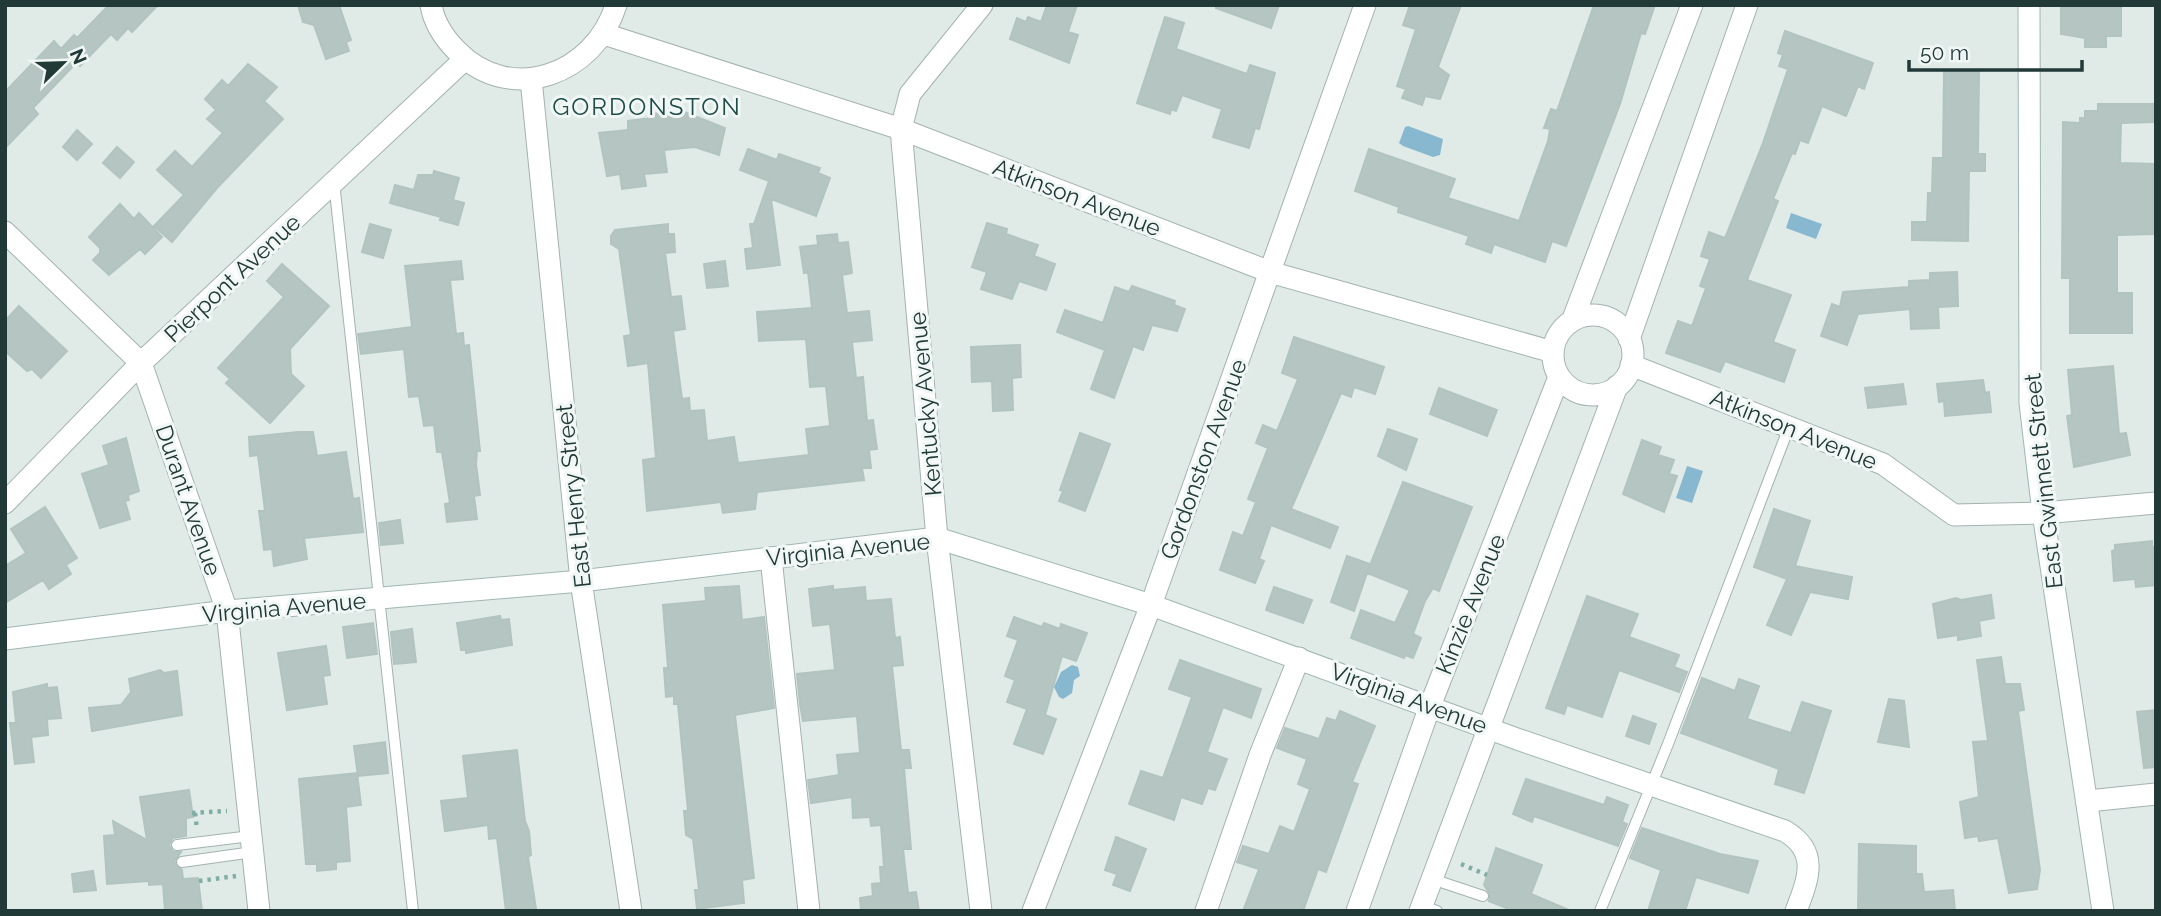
<svg xmlns="http://www.w3.org/2000/svg" width="2161" height="916" font-family="Raleway,sans-serif">
<style>
.water{fill:#88b8cf}
.building{fill:#b5c5c1;stroke:#b2c4c0;stroke-width:2}
.lines{fill:none;stroke-linecap:round;stroke-linejoin:round}
.lane-casing{stroke:#a3b2b0;stroke-width:12}
.street-casing{stroke:#a3b2b0;stroke-width:23}
.secondary-casing{stroke:#9fb6b2;stroke-width:23}
.path{stroke:#80aea7;stroke-width:4.5;stroke-dasharray:3.5 5;stroke-linecap:butt}
.lane{stroke:#fff;stroke-width:10}
.street{stroke:#fff;stroke-width:21}
.secondary{stroke:#fff;stroke-width:21}
.labels{text-anchor:middle;dominant-baseline:central;stroke-width:6;stroke-linejoin:round;paint-order:stroke}
.street-label{font-size:23px;fill:#213a38;stroke:#f0f7f5}
.neighbourhood-label{font-size:24px;letter-spacing:2px;fill:#1d4c49;stroke:#f0f7f5}
</style>
<rect width="100%" height="100%" fill="#e0ebe8"/>
<path class="water" d="M1408 126 1443 139 1440 155 1433 157 1403 146 1399 143 1405 127Z
M1791 213 1822 224 1816 239 1786 228Z
M1687 466 1703 471 1692 503 1676 498Z
M1072 665 1078 667 1080 676 1074 680 1072 693 1063 699 1059 697 1054 687 1061 672Z"/>
<path class="building" d="M109 5H158L132 32 128 28 117 40 111 34 80 66 77 62 33 108 38 114 5 148V92L54 41 61 49 74 35 77 38Z
M298 5H339L351 40 346 42 349 51 326 59 314 25 303 22Z
M1047 5H1077L1068 32 1078 35 1069 63 1010 39 1017 18 1026 22 1028 17 1041 22Z
M1216 5H1279L1271 28 1216 8Z
M1410 5H1461L1438 67 1449 75 1440 99 1425 96 1422 105 1402 98 1406 89 1397 86 1416 29 1403 25Z
M1594 5H1655L1645 34 1641 33 1620 104 1566 246 1552 241 1545 262 1494 244 1491 253 1466 244 1469 236 1398 212 1399 207 1355 191 1369 149 1455 179 1448 198 1519 221 1548 141 1550 129 1544 128 1551 109 1557 111Z
M2061 6H2121V36H2106V47H2085V38L2061 34Z
M1165 17 1184 23 1176 49 1247 74 1250 65 1275 73 1259 129 1255 128 1249 148 1213 137 1222 109 1182 95 1176 111 1171 109 1170 114 1137 103Z
M1785 31 1873 63 1864 89 1858 86 1846 116 1822 106 1808 143 1800 140 1795 154 1792 153 1773 199 1778 201 1747 280 1791 295 1773 342 1795 350 1784 382 1725 361 1720 372 1666 353 1678 321 1692 326 1706 288 1700 286 1710 259 1701 256 1709 232 1725 238 1763 143 1788 69 1779 66 1783 55 1778 53Z
M248 64 277 87 264 101 283 119 217 188 172 242 154 226 184 195 157 170 175 151 192 167 223 133 207 119 216 110 205 99 222 80 228 86Z
M1944 70H1979L1978 154H1985V171H1969L1968 241 1912 240V222H1927L1928 193H1932L1933 158H1943Z
M2098 104H2156V122L2121 123 2120 163 2156 164V234L2117 235V293H2132V333H2070V278H2062L2063 122 2080 123V118H2085V111H2098Z
M682 111 725 128 719 155 695 147 664 150 667 172 644 174 646 186 622 189 620 174 607 176 599 133 628 130V121L652 118V114Z
M77 130 92 144 77 160 63 147Z
M117 147 134 162 120 178 103 163Z
M748 149 777 160 779 154 793 159 820 168 818 173 830 178 816 216 771 199 780 265 747 269 745 249 753 248 750 224H754L769 181 740 170Z
M434 171 459 178 453 200 464 203 458 225 440 220 441 217 390 203 395 185 414 190 418 175H433Z
M120 204 134 219 139 213 162 237 145 254 140 249 109 275 93 260 100 253V248L89 237Z
M987 223 1007 229 1006 234 1038 245 1034 256 1055 264 1046 290 1019 281 1012 299 981 289 987 272 972 267Z
M370 224 391 230 383 258 362 252Z
M668 224V234H674L675 252 665 253 671 297 681 296 685 329 673 331 682 399 689 398 690 411 704 410 707 441 734 437 738 463 809 455 806 429 830 426 826 386 810 387 806 339 759 341 757 312 812 308 808 272 804 273 800 247 818 245 817 236 837 234 838 243 848 242 852 273 842 275 847 313 869 311 872 340 852 342 856 378 863 377 867 421 873 420 877 449 869 450 871 468H862L864 480 757 492 755 509 723 513 721 502 647 511 643 460 656 458 648 363 628 366 624 336 631 335 623 278 619 249 611 244V236L615 230Z
M461 261 463 279 450 280 456 334 463 333 464 346 469 345 480 451H477L476 464 480 495 474 496 477 519 447 522 445 504 450 503 442 452H437L434 425 424 426 419 396 409 397 404 349 361 354 358 334 412 327 405 266Z
M725 261 728 286 707 288 704 264Z
M282 264 329 306 290 349 291 374 304 386 270 423 226 383 230 379 218 368 284 297 267 281Z
M1957 272 1958 306 1938 307 1939 328 1911 329 1910 309 1858 314 1847 345 1821 336 1832 304 1840 307 1843 292 1909 287V281L1930 280V273Z
M1132 286 1175 301 1174 305 1185 309 1177 331 1152 325 1143 350 1133 346 1114 398 1091 389 1105 350 1057 332 1065 310 1103 323 1115 287 1129 292Z
M19 306 67 351 41 378 32 369 27 371 5 351V321Z
M1294 337 1384 367 1375 394 1354 387 1351 397 1341 393 1291 509 1338 527 1330 548 1271 525 1259 559 1264 561 1255 583 1220 570 1233 532 1243 536 1256 502 1248 499 1268 448 1256 443 1263 425 1277 431 1298 379 1282 373Z
M1020 345 1021 377 1012 378 1013 410 993 411 992 381 972 382 971 347Z
M2113 366 2119 434 2126 433 2130 455 2074 467 2067 416 2072 415 2068 370Z
M1983 380 1985 393 1989 392 1991 412 1945 416 1944 401 1939 402 1937 384Z
M1903 384 1906 404 1868 408 1865 388Z
M1439 388 1497 410 1487 436 1430 414Z
M1388 429 1417 439 1406 470 1378 456Z
M298 432H313L317 456 346 452 353 499 359 498 363 532 304 538 307 559 274 566 272 549 264 550 259 511H265L258 455 250 456 249 437Z
M1080 433 1110 444 1085 511 1059 501 1063 491 1060 490Z
M126 438 139 491 128 495 129 500 125 501 130 519 100 528 82 474 109 465 103 446Z
M1642 440 1661 447 1658 455 1674 460 1669 474 1677 476 1664 512 1623 494Z
M1403 482 1472 507 1439 591 1433 588 1425 601 1413 634 1421 638 1413 658 1405 655 1404 658 1351 638 1361 610 1395 623 1410 590 1367 573Z
M45 507 77 558 66 565 71 574 49 589 43 580 5 603V566L26 553 11 529Z
M1774 509 1810 521 1795 566 1852 577 1848 599 1810 592 1791 635 1767 625 1787 579 1754 567Z
M400 520 403 543 381 545 379 523Z
M2152 541V547H2156V585L2136 587 2135 579 2114 581 2112 551 2115 550V545Z
M1347 556 1370 564 1354 611 1331 602Z
M739 586 742 620 764 617 774 708 735 715 754 878 742 880 744 903 697 909 695 890H699L693 839 686 835 684 811H688L678 704H674V696L666 697 664 668H668L663 605 706 601 705 588Z
M833 586V590L865 587 866 601 891 599 895 638 900 637 903 665 892 666 901 750H909L911 768H904L911 849H903L908 893 916 892 919 911H861L860 898 873 896 872 884 881 883 880 867H884L881 825 871 826 870 817 853 818 852 797 811 803 808 780 839 775 837 755 860 753 857 716 803 721 800 704 797 674 835 670 830 624 813 626 809 589Z
M1274 587 1312 600 1303 623 1266 610Z
M1991 595 1994 618 1979 621 1981 636 1958 640V635L1938 638 1933 604 1956 598 1961 600Z
M1587 596 1638 614 1629 637 1679 655 1674 667 1687 672 1679 692 1619 670 1602 717 1567 705 1564 714 1546 708Z
M500 616 501 620 509 619 512 645 466 653V650H461L457 623Z
M1014 617 1042 627 1044 623 1060 629 1061 624 1087 633 1076 661 1062 656 1045 715 1056 719 1043 754 1014 744 1027 709 1007 702 1015 680 1005 676 1018 640 1007 636Z
M373 623 377 654 347 658 343 627Z
M412 629 416 662 394 664 391 632Z
M326 646 330 675 323 676 327 704 287 710 278 653Z
M2001 657 2005 684H2020L2024 710 2018 711 2040 870 2037 889 2009 893 1998 838 1979 841 1978 836 1965 838 1960 802 1979 797 1973 742 1988 741 1977 660Z
M1180 660 1261 689 1251 718 1223 707 1207 752 1227 759 1215 790 1208 788 1202 804 1181 797 1174 820 1129 804 1141 771 1163 778 1192 697 1169 689Z
M160 670 164 673 177 671 182 715 92 731 89 708 121 705 131 692 129 679Z
M1702 678 1735 691 1739 679 1759 686 1747 719 1791 733 1802 702 1831 711 1804 793 1775 784 1779 769 1681 733Z
M47 684V688L57 687 61 718 47 719 48 735 31 737 34 762 15 764 10 723H16L13 692Z
M1889 699 1904 701 1909 747 1878 742Z
M2156 710V767L2144 768 2137 712Z
M1340 711 1375 726 1352 782 1358 784 1326 872 1318 869 1303 911H1243L1259 869 1237 862 1243 846 1269 854 1280 826 1294 832 1310 789 1298 784 1307 759 1277 748 1285 728 1319 739 1327 718 1336 721Z
M1633 716 1656 724 1649 744 1626 736Z
M385 742 388 773 358 776 354 746Z
M517 750 525 821 529 831 531 855 528 857 536 909 506 911 497 838 489 839 488 825 445 831 441 801 468 798 463 756Z
M357 773 361 805 346 807 350 861 336 862V869L317 871V864H306L299 779Z
M1526 779 1604 805 1607 797 1628 805 1622 822 1627 824 1618 846 1534 816 1532 822 1513 814Z
M189 790 193 817 186 818V836L173 838 169 845 173 852H181L174 862 182 870 183 879 198 878 202 911H165L163 884 149 885V881L107 884 104 836 115 835 113 821 147 840 140 797Z
M1642 828 1720 854 1758 861 1748 893 1696 877 1685 911H1648L1661 870 1630 858Z
M1116 837 1146 849 1130 891 1113 885 1117 874 1105 870Z
M1859 844 1916 846V874H1922L1924 892 1953 890 1955 911H1858Z
M1496 848 1542 865 1531 894 1571 911H1514L1489 901 1490 894 1484 885Z
M93 871 96 890 74 892 72 874Z"/>
<g class="lines">
<defs>
<path id="lane" d="M334 182 413 911
M177 845 251 836
M182 862 253 852
M1432 879 1483 896
M1422 906 1437 911
M1600 911 1668 744 1789 427"/>
<path id="street" d="M431 5C434 23 445 39 457 51 511 106 595 74 616 5
M604 34 901 129 1270 272 1553 352
M531 79 581 581 631 911
M5 232 141 363 227 611 259 911
M1553 355a40 40 0 1 1 80 0a40 40 0 1 1-80 0Z
M1573 319 1692 5
M1629 339 1747 5
M1631 365 1883 464 1954 515 2043 513 2156 503
M5 503 141 363 465 59
M771 558 809 911
M2088 801 2156 794
M981 911 937 538 901 129 910 94 982 5
M1033 911 1151 605 1365 5
M1206 911 1260 755 1299 658
M1357 911 1430 706 1559 377
M1420 911 1617 386"/>
<path id="secondary" d="M2029 5 2030 403 2043 513 2103 911
M5 639 227 611 581 581 937 538 1151 605 1517 739 1785 831C1820 852 1808 879 1796 911"/>
</defs>
<use href="#lane" class="lane-casing"/>
<use href="#street" class="street-casing"/>
<use href="#secondary" class="secondary-casing"/>
<path class="path" d="M192 813 227 811
M195 813 197 829
M1461 864 1487 875
M199 881 236 876"/>
<use href="#lane" class="lane"/>
<use href="#street" class="street"/>
<use href="#secondary" class="secondary"/>
</g>
<g class="labels">
<g class="street-label">
<text transform="translate(1077 197) rotate(21)">Atkinson Avenue</text>
<text transform="translate(232 278) rotate(-43)">Pierpont Avenue</text>
<text transform="translate(925 404) rotate(-95)">Kentucky Avenue</text>
<text transform="translate(1794 429) rotate(22)">Atkinson Avenue</text>
<text transform="translate(1203 459) rotate(-70)">Gordonston Avenue</text>
<text transform="translate(2043 481) rotate(-96)">East Gwinnett Street</text>
<text transform="translate(573 496) rotate(-96)">East Henry Street</text>
<text transform="translate(189 500) rotate(71)">Durant Avenue</text>
<text transform="translate(848 549) rotate(-6)">Virginia Avenue</text>
<text transform="translate(1470 604) rotate(-68)">Kinzie Avenue</text>
<text transform="translate(284 607) rotate(-5)">Virginia Avenue</text>
<text transform="translate(1409 698) rotate(20)">Virginia Avenue</text>
</g>
<g class="neighbourhood-label">
<text x="647" y="106">GORDONSTON</text>
</g>
</g>
<rect width="2161" height="916" fill="none" stroke="#213a38" stroke-width="14"/>
<g transform="translate(63 63) rotate(67)" stroke="#f0f7f5" stroke-width="5" paint-order="stroke">
<path d="M0-5L12 26L0 18L-12 26Z" fill="#213a38"/>
<text y="-10" font-size="19" font-weight="bold" text-anchor="middle" fill="#213a38">N</text>
</g>
<path d="M1909 60v10h173v-10" fill="none" stroke="#213a38" stroke-width="3.5"/>
<text x="1920" y="60" font-size="21" fill="#213a38" stroke="#f0f7f5" stroke-width="5" paint-order="stroke">50 m</text>
</svg>
